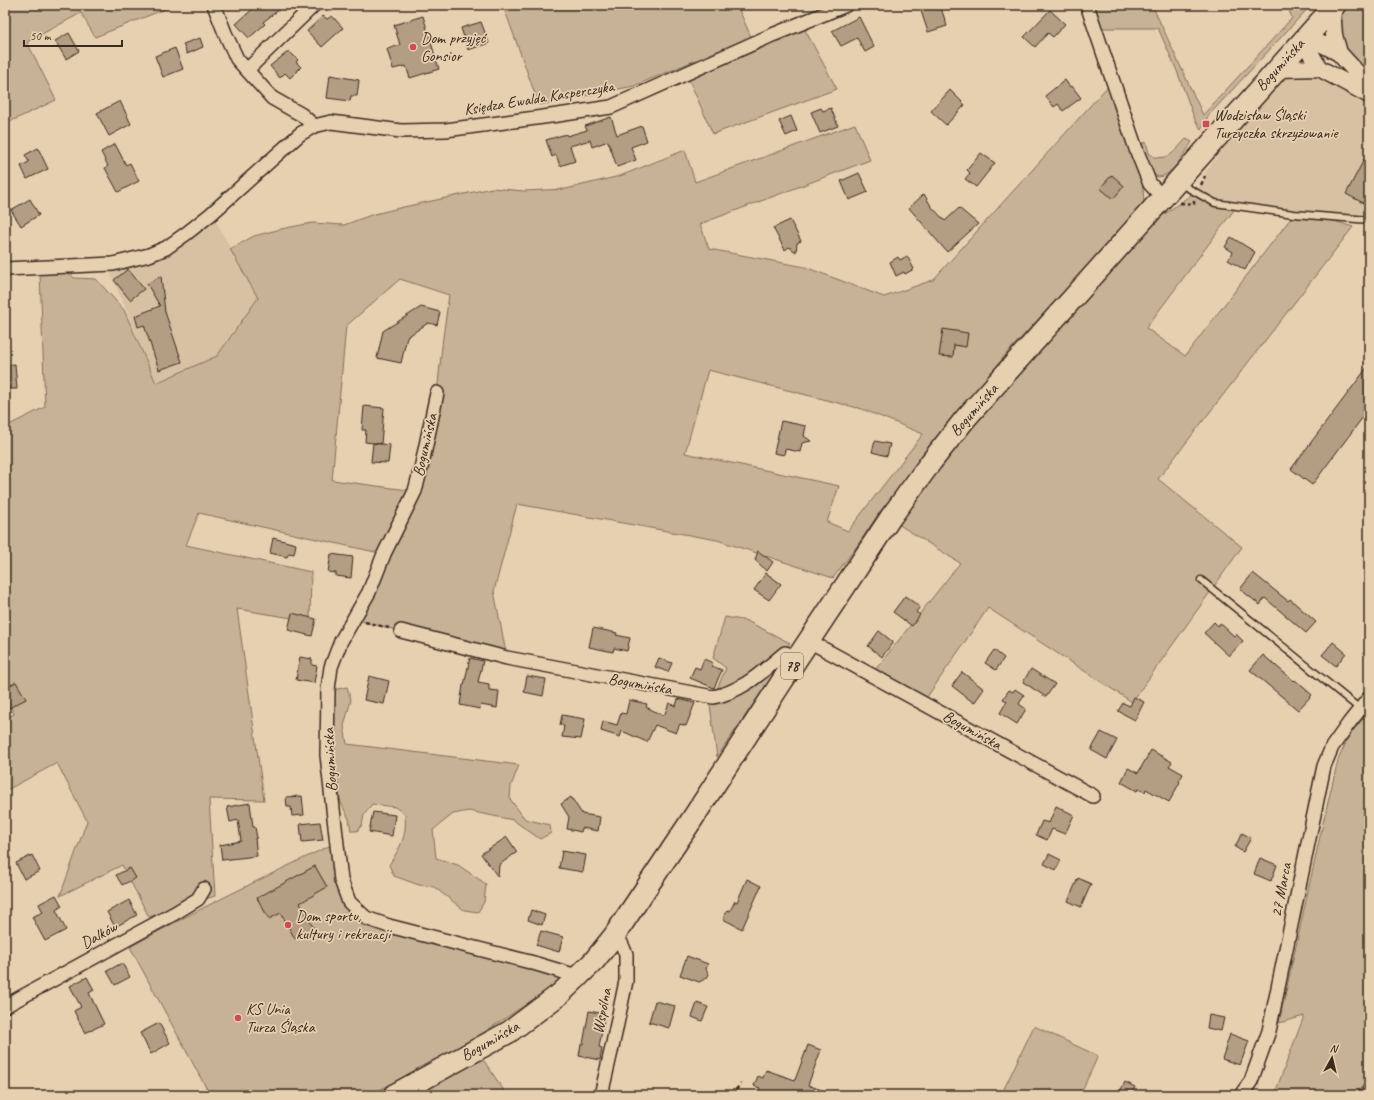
<svg xmlns="http://www.w3.org/2000/svg" width="1374" height="1100" font-family="Caveat,sans-serif">
<style>
.built{fill:#d7c1a2}
.green{fill:#c8b296;stroke:#826e5a;fill-rule:evenodd}
.lines{fill:none;stroke-linecap:round;stroke-linejoin:round}
.stream{stroke:#766451;stroke-width:4}
.building{fill:#b39d83;stroke:#3b2a1e}
.service-casing{stroke:#3b2a1e;stroke-width:9}
.minor-casing{stroke:#3b2a1e;stroke-width:16}
.tertiary-casing{stroke:#3b2a1e;stroke-width:19}
.primary-casing{stroke:#3b2a1e;stroke-width:24}
.path{stroke:#3b2a1e;stroke-width:2.5;stroke-dasharray:4 3;stroke-linecap:butt}
.service{stroke:#e7d0b0;stroke-width:6}
.minor{stroke:#e7d0b0;stroke-width:13}
.tertiary{stroke:#e7d0b0;stroke-width:16}
.primary{stroke:#e7d0b0;stroke-width:21}
.poi-dot{fill:#d1495b;stroke:#e7d0b0;stroke-width:1.5}
.labels{text-anchor:middle;dominant-baseline:central;stroke-width:3.5;stroke-linejoin:round;paint-order:stroke}
.shield{fill:#e7d0b0;stroke:#6f5c4a;stroke-width:1}
.shield-label{font-size:15px;font-weight:bold;fill:#3b2a1e}
.poi-label{font-size:16px;fill:#3b2a1e;stroke:#e7d0b0;text-anchor:start}
.street-label{font-size:16px;fill:#3b2a1e;stroke:#e7d0b0}
</style>
<rect width="100%" height="100%" fill="#e7d0b0"/>
<filter id="ink" filterUnits="userSpaceOnUse"><feTurbulence type="fractalNoise" baseFrequency=".025" numOctaves="2"/><feDisplacementMap in="SourceGraphic" scale="8" xChannelSelector="R" yChannelSelector="G"/><feConvolveMatrix kernelMatrix="1 2 1 2 8 2 1 2 1" color-interpolation-filters="sRGB"/></filter>
<g filter="url(#ink)">
<path class="built" d="M1319 68 1369 95V216L1326 213 1322 217 1215 203 1195 192 1202 184 1206 171 1248 118 1277 84 1287 78Z
M214 218 258 298 217 356 156 383 108 267 130 264Z"/>
<path class="green" d="M5 5H175L95 37 81 13 27 42 56 100 5 124Z
M503 5H737L751 37 634 86 539 105Z
M1094 5H1152L1203 115 1292 18 1287 5H1311L1209 115 1201 129 1195 120 1177 71 1158 28H1102Z
M1345 5H1369V86L1364 82 1341 40 1339 19Z
M804 28 837 89 713 134 689 80Z
M1108 86 1136 149 1143 186 1144 205 1006 354 955 421 881 510 857 546 833 578 717 540 517 504 494 591 507 658 353 619 384 554 199 513 186 545 311 572 310 621 237 609 264 800 209 799 215 896 149 917 122 865 60 896 87 821 57 763 5 791V719L14 714 5 694V631L7 630 5 626V427L45 407 40 273 68 271 74 278 96 279 124 310 156 383 217 356 258 298 230 249 254 236 281 229 312 223 344 225 371 215 399 208 492 188 524 191 566 189 620 176 685 150 695 182 855 124 870 160 700 224 709 249 805 267 884 297 933 280ZM400 279 449 295 443 337 437 393 415 491 332 480 346 326ZM708 370 862 409 923 434 848 531 827 522 839 486 685 453Z
M1186 139 1192 142C1186 151 1163 192 1151 171 1146 163 1144 153 1140 145L1146 142 1149 153 1154 157C1171 160 1175 150 1186 139Z
M1195 192 1215 203 1237 206 1146 328 1185 356 1294 214 1322 217 1353 227 1158 479 1242 547 1132 702 988 608 923 703 871 675 960 563 898 524 934 470 970 428 1159 218Z
M725 617 747 621 790 643 780 665 717 757 710 705 726 668 713 658Z
M347 687 351 700 344 726 347 744 519 765 511 786 510 799 525 819 550 825 551 833 540 839 513 820 469 811 453 814 433 830 436 858 458 865 486 884 484 902 478 912 464 910 434 887 419 885 394 876 389 865C401 846 407 837 405 814L395 807 372 804 364 815 362 825 357 831H351L349 819 341 803 334 767 333 690Z
M1369 712V1095H1276L1275 1093 1304 1016 1279 1023 1323 823 1338 760 1350 734Z
M331 845 337 886 353 920 568 979 546 991 471 1041 370 1095H210L130 947C196 910 263 878 331 845Z
M1034 1026 1098 1056 1080 1095H1010L1003 1091Z
M482 1058 507 1095H415Z"/>
<g class="lines">
<path class="stream" d="M1356 1095 1369 1080"/>
</g>
<path class="building" d="M257 5H285L263 22 265 24 249 38 236 24Z
M919 5H940L947 26 928 32Z
M1050 10 1065 24 1053 37 1048 33 1035 47 1024 37Z
M323 16 327 19 332 16 343 28 322 47 307 31Z
M423 16 439 69 410 78 406 66 393 69 387 49 400 45 394 25Z
M859 17 874 47 865 52 857 38 841 46 832 31Z
M481 22 489 43 468 50 461 28Z
M69 33 79 51 66 59 55 41Z
M200 38 203 47 187 54 183 44Z
M175 48 183 69 163 77 155 56Z
M289 51 298 60 296 62 301 67 290 78 285 73 280 78 270 66Z
M330 75 359 80 357 96H351L350 101 327 98Z
M1065 80 1070 87 1072 86 1081 98 1063 111 1058 104 1054 107 1045 96Z
M950 90 965 105 946 125 931 111Z
M120 101 131 124 109 136 97 113Z
M821 108 823 111 831 108 838 126 820 133 811 112Z
M791 116 797 131 786 136 779 121Z
M611 117 617 135 642 126 647 141 631 147 636 160 617 167 608 141 592 147 590 140 570 146 575 161 560 166 556 155 552 157 546 140 566 134 567 136 587 130 585 126Z
M115 144 126 165 130 163 139 181 118 192 105 168 108 166 101 152Z
M38 148 48 169 27 179 21 166 29 162 25 155Z
M1369 150V206L1346 194Z
M981 153 995 163 976 187 965 179 970 173 967 170Z
M859 173 868 192 849 200 841 181Z
M1112 175 1124 186 1113 199 1100 188Z
M924 194 931 206 945 221 959 208 978 224 947 252 909 208Z
M30 199 39 215 21 226 11 210Z
M790 220 801 241 797 243 796 252 789 247 785 250 773 228Z
M1231 237 1255 252 1245 270 1228 260 1233 252 1225 247Z
M907 256 914 269 905 274 904 272 896 276 890 262 898 257 900 260Z
M128 269 144 289 130 300 114 280Z
M161 276 165 312 182 362 159 370 144 325 138 327 135 316 160 306 147 284Z
M421 307 440 312 437 325 428 323 407 337 401 363 377 358 383 331Z
M943 329 968 333 966 347 954 345 953 357 939 356Z
M15 364 17 389H5V365Z
M1369 365V409L1312 485 1291 469Z
M364 406 384 408 381 444 365 442 366 430H362Z
M781 421 806 426 804 436 811 441 802 443 800 452 785 449 784 455 774 453Z
M875 441 890 444 887 456 872 452Z
M373 443 390 445 388 463 371 462Z
M273 538 296 544 294 554 289 553 287 557 270 553Z
M758 551 773 562 767 571 755 560Z
M331 554 353 557 351 578 336 576V573L328 572Z
M766 573 781 584 769 600 754 590Z
M1253 573 1288 601 1290 599 1316 622 1306 633 1265 598 1260 605 1240 589Z
M905 596 920 607 916 612 920 615 912 626 893 612Z
M292 613 316 619 312 636 288 630Z
M1214 622 1218 626 1220 623 1234 636 1236 634 1243 641 1229 656 1204 633Z
M593 628 617 633 616 635 630 638 627 651 614 648 613 652 589 647Z
M879 631 893 642 882 657 868 646Z
M1333 642 1346 653 1336 666 1322 655Z
M994 650 1004 658 996 670 985 663Z
M1263 655 1294 681 1295 680 1312 695 1298 710 1250 670Z
M300 657 312 659V665L317 666 314 683 296 680Z
M470 658 483 661 478 682 489 684V690L499 691 497 708 481 705 480 709 460 705 463 685H464Z
M659 658 672 663 668 672 655 667Z
M704 659 713 663 712 666 722 670 714 688 690 678 695 667 700 669Z
M1031 669 1055 684 1046 697 1023 682Z
M962 672 984 689 974 703 952 686Z
M369 676 389 681 384 704 364 700Z
M527 676 546 679 543 696 524 692Z
M16 682 26 699 5 710V688Z
M1015 689 1024 695 1019 704 1026 709 1017 724 1000 713 1007 701 1003 699 1009 690 1013 692Z
M1134 697 1144 702 1135 720 1118 711 1123 703 1130 706Z
M678 699 695 703 686 726 680 724 676 733 655 725 647 742 622 731 620 737 601 731 603 721 617 725 621 713 626 714 629 700 647 704 646 707 664 716 669 703 676 706Z
M562 715 585 719 581 739 562 737 564 726 560 725Z
M1101 732 1117 740 1107 759 1091 750Z
M1151 750 1172 762 1169 766 1183 774 1179 781 1180 782 1169 802 1146 789 1145 792 1138 789 1137 791 1121 782 1128 768 1138 773Z
M302 796 304 815 292 816 291 807H287L286 797Z
M571 797 582 814 600 817 598 831 582 828 581 832 567 829 569 817 561 804Z
M250 803 253 827H255L257 838H255L257 856 222 860 220 845 241 841 238 820 230 822 227 807Z
M1056 806 1074 815 1065 834 1052 829 1047 840 1036 835 1042 821 1049 823Z
M373 812 395 815 392 836 369 832Z
M320 822 323 840 302 842 300 824Z
M1242 833 1251 838 1243 852 1235 847Z
M507 837 517 852 499 865 498 877 481 854Z
M562 851 586 855 583 872 559 868Z
M1049 854 1061 860 1056 870 1044 864Z
M32 855 40 871 24 879 16 863Z
M1260 858 1277 865 1271 881 1254 874Z
M315 866 327 887 300 903 314 929 295 939 281 913 269 919 257 898Z
M130 868 136 878 122 885 116 875Z
M1078 878 1091 884 1081 907 1068 901Z
M747 879 761 886 742 929 723 919 727 910 730 911 735 901 737 902Z
M56 895 62 906 56 910 66 930 45 941 32 917 43 912 39 904Z
M129 900 137 915 115 927 107 912Z
M531 910 545 915 542 925 528 920Z
M541 931 563 937 559 952 536 945Z
M687 956 708 964 706 969 709 974 707 978 699 982 680 975Z
M122 963 130 977 115 985 107 971Z
M87 977 94 990 89 993 104 1024 85 1033 74 1011 81 1007 70 986Z
M655 1001 675 1006 669 1028 649 1022Z
M697 1003 708 1007 702 1021 692 1017Z
M589 1011 605 1014 599 1047 602 1048 600 1060 579 1056 581 1044H583Z
M1209 1015 1224 1018 1221 1031 1207 1028Z
M159 1023 170 1043 151 1054 140 1033Z
M1230 1034 1249 1041 1240 1065 1222 1059Z
M808 1045 821 1050 808 1085 832 1094V1095H757L760 1088 754 1086 758 1076 763 1078 766 1070 795 1080Z
M1125 1082 1135 1087 1131 1095H1118Z"/>
<g class="lines">
<defs>
<path id="service" d="M1179 183 1215 203 1294 214 1369 220
M1201 580 1360 709"/>
<path id="minor" d="M214 5 225 33 237 59 272 98 302 115 314 126
M1087 5 1136 149 1150 184 1162 197
M247 70 314 5
M5 269 113 264 149 255 166 248 187 233 211 214 300 134 314 126 331 122 401 131 446 130 558 115 611 107 770 36 846 5
M437 393 422 464 415 491 384 554 369 592 341 641 331 667 328 689 327 755 341 880 349 902 366 918 389 926 530 962 580 977
M401 631 507 658 713 697C742 692 763 671 785 653L798 657
M809 641 1093 796
M5 1006 175 913 198 899 204 889
M601 1095 613 1043 626 981V954L621 943 614 936
M1241 1095 1251 1081 1269 1031 1324 766 1332 747 1349 723 1369 698"/>
<path id="tertiary" d="M1332 8 1334 35 1339 53
M1305 38 1322 44 1339 53 1369 86
M1305 38 1311 54 1319 68
M1277 69 1319 68 1369 95"/>
<path id="primary" d="M394 1095 509 1032 560 994 594 961 614 936 689 824 798 657 891 517 931 462 965 419 1335 5"/>
</defs>
<use href="#service" class="service-casing"/>
<use href="#minor" class="minor-casing"/>
<use href="#tertiary" class="tertiary-casing"/>
<use href="#primary" class="primary-casing"/>
<path class="path" d="M1201 185 1205 176
M1180 203 1194 204V201
M365 622 389 628
M731 1095 741 1084"/>
<use href="#service" class="service"/>
<use href="#minor" class="minor"/>
<use href="#tertiary" class="tertiary"/>
<use href="#primary" class="primary"/>
</g>
</g>
<g class="poi-dot">
<circle cx="413" cy="47" r="4"/>
<rect x="1202" y="120" width="8" height="8" rx="2"/>
<circle cx="288" cy="925" r="4"/>
<circle cx="238" cy="1018" r="4"/>
</g>
<g class="labels">
<rect class="shield" x="781" y="653" width="22" height="26" rx="3"/>
<g class="shield-label">
<text x="792" y="666">78</text>
</g>
<g class="poi-label">
<text x="421" y="38">Dom przyjęć<tspan x="421" dy="18">Gonsior</tspan></text>
<text x="1214" y="115">Wodzisław Śląski<tspan x="1214" dy="18">Turzyczka skrzyżowanie</tspan></text>
<text x="296" y="916">Dom sportu,<tspan x="296" dy="18">kultury i rekreacji</tspan></text>
<text x="246" y="1009">KS Unia<tspan x="246" dy="18">Turza Śląska</tspan></text>
</g>
<g class="street-label">
<text transform="translate(1280 65) rotate(-48)">Bogumińska</text>
<text transform="translate(539 98) rotate(-9)">Księdza Ewalda Kasperczyka</text>
<text transform="translate(974 410) rotate(-49)">Bogumińska</text>
<text transform="translate(425 445) rotate(-77)">Bogumińska</text>
<text transform="translate(640 684) rotate(10)">Bogumińska</text>
<text transform="translate(972 730) rotate(29)">Bogumińska</text>
<text transform="translate(330 760) rotate(-93)">Bogumińska</text>
<text transform="translate(1281 890) rotate(-79)">27 Marca</text>
<text transform="translate(99 935) rotate(-29)">Dalków</text>
<text transform="translate(602 1011) rotate(-79)">Wspólna</text>
<text transform="translate(490 1041) rotate(-30)">Bogumińska</text>
</g>
</g>
<rect width="1374" height="1100" fill="none" stroke="#e7d0b0" stroke-width="20"/>
<rect x="10" y="10" width="1354" height="1080" fill="none" stroke="#3b2a1e" stroke-width="1.5" filter="url(#ink)"/>
<g transform="translate(1332 1058) rotate(8)" stroke="#e7d0b0" stroke-width="3" paint-order="stroke">
<path d="M0-3L7 15L0 10L-7 15Z" fill="#3b2a1e"/>
<text y="-6" font-size="11" font-weight="bold" text-anchor="middle" fill="#3b2a1e">N</text>
</g>
<path d="M24 40v6h98v-6" fill="none" stroke="#3b2a1e" stroke-width="2"/>
<text x="30" y="40" font-size="12" fill="#3b2a1e" stroke="#e7d0b0" stroke-width="3" paint-order="stroke">50 m</text>
</svg>
